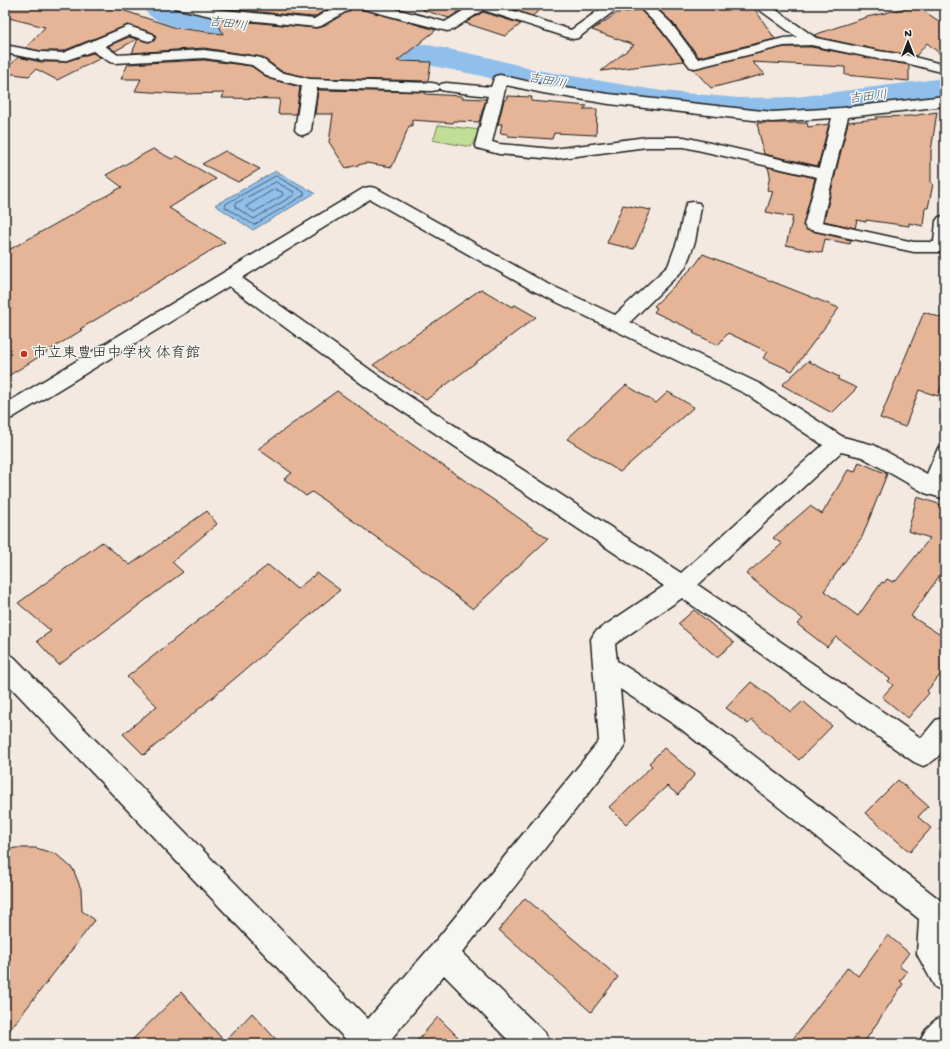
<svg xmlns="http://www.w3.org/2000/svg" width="950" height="1049" font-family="'Gochi Hand','Klee One',sans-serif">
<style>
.green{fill:#c1de96;stroke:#6e7d59}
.water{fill:#8fbfea;stroke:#617e98}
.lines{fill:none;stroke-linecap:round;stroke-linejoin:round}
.shore{stroke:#4a5d6e;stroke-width:1}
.river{fill:#8fbfea;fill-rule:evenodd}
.building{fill:#e6b597;stroke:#1c1c1c}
.minor-casing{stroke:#1c1c1c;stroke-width:3}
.minor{fill:#f6f6f2;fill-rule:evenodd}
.poi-dot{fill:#c8321e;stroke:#f6f6f2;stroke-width:1.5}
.labels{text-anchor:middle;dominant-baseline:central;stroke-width:3;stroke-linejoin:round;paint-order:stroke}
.far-water-label{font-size:13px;font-style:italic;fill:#445564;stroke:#f6f6f2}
.poi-label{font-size:15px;fill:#1c1c1c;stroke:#f6f6f2;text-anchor:start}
</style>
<rect width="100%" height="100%" fill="#f3e9e0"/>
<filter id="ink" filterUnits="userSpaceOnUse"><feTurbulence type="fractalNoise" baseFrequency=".025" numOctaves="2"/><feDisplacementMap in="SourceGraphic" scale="8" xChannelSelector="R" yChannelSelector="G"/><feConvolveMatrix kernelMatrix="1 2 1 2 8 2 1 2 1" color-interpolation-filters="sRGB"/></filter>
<g filter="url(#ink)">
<path class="green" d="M438 125 480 130 471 147 432 140 435 136Z"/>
<path class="water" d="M276 171 315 193 253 230 215 205Z"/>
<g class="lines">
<path class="shore" d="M276 176 304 192V195L254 225 225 207 226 204Z
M276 182 294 192V195L254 219 235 207V204Z
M275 189 282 192 283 195 254 212 246 207Z"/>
<path class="river" d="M140 5H175L185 10 389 37 487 57 536 70 661 91 739 98 796 97 945 78V98L796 117 739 118 661 111 533 90 482 76 389 57 177 27C162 24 149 18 140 5Z"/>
</g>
<path class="building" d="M5 5H107L176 28 223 34 216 19 316 28 322 27 355 7 436 30 397 61 431 62 428 81 310 78 281 71 262 57 256 56 204 48 132 53 138 39 148 42 154 41 156 36 153 33 128 25 63 51H41L26 48 45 27 5 17Z
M210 5H334L314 17 215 8Z
M424 5H469L449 18 423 10Z
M501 5H547L532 16Z
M654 5H752L775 39 699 57 672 22Z
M916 6 945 25V58L927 43 916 56 878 50 817 37 814 35 867 17Z
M640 10 660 30 684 61 601 71 634 45 592 30 617 13Z
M483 12 521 24 505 36 465 23Z
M129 37 137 39 115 51 108 46Z
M784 47H811L909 65V81L845 75V67L752 62 765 74 711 88 693 69Z
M93 53 101 58 57 80 36 69 29 76 5 73V71L18 57 41 62H64Z
M204 60 251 66 270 79 300 87 296 114H278L280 99 222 98 224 93 182 94 135 91 141 79H121L128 64Z
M318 90 426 92 425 94 462 96V98L486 99 479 122 454 121 453 123 412 120V126H409L392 167 366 163 346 168 329 142 333 114H315Z
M507 96 532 97 531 101 587 106 583 109H597L596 135 554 133 552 139 508 136V134L500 133 502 124H498L504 100H506Z
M937 112 931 151V183L933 184 928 208H925L923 226 909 223V226L866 220V222L857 220 855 228 824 221 848 122 877 119 876 117 911 116Z
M757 123H807L808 127 829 124 818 166 764 154Z
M153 149 172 159 177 156 216 179 169 208 225 242 80 329 82 330 5 378V252L122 187 106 175Z
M225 151 260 169 238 182 202 164Z
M768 167 815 178 803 226 807 230 851 240 850 244 825 239 822 253 786 245 793 217 766 212 773 191 767 190 770 175Z
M623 205 651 210 634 249 607 243Z
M703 254 839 308 792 371 763 358 768 352 728 333 718 345 693 333 695 331 654 312 657 308 654 306 696 264Z
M481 289 512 307 515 305 536 317 426 400 373 365Z
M924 312 945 319V377L938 396 919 390 905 427 880 418Z
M808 361 839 377 837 379 857 388 832 413 782 385Z
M626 385 656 403 668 392 694 407 620 472 567 439Z
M337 391 417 448 495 501 548 539 473 609 417 566 312 492 306 496 284 479 292 473 258 449Z
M859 462 887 474 862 537 824 591 858 616 882 582 884 583 887 579 893 582 894 580 896 581 930 538 908 531 917 497 945 506V568L911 616 945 638V669L927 691 929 693 908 718 882 697 893 685 888 681 890 679 836 637 827 647 797 624 803 619 746 574 782 544 773 538 810 506 822 514 848 470 855 472Z
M207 511 217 524 172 562 183 572 59 665 37 641 51 631 18 603 102 542 130 565Z
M268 565 297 589 317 573 340 590 144 755 123 734 157 706 127 677Z
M694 610 734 643 717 657 678 624Z
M751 682 791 712 803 701 832 726 799 760 752 720 748 724 726 708Z
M664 748 695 774 678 795 667 786 626 824 609 807 652 766 649 763Z
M898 780 928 806 918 817 931 828 910 852 865 813Z
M15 848H36L56 854 73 869 81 889 82 911 95 920 5 1036V851Z
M525 898 618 977 591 1012 499 930Z
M888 935 909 953 899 966 907 972 900 981 903 984 863 1044H789L848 967 858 976Z
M181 992 225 1042 252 1013 280 1044H128Z
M438 1017 465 1044H414Z"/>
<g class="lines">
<defs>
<path id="minor" d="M173 5H198L215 9 314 19 337 5H354L352 8 321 26 316 27 215 17 175 8Z
M358 5H381L445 22 472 5H496L571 30 606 5H622L578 38 573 39 483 10 452 30 447 31 360 8Z
M637 5H652L671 23 698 59 784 38 797 37 753 5H769L816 38 878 51 906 55 945 65V73L906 63 878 59 811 45 784 46 695 68 690 67 661 29Z
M128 26 153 34 155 37 153 40 148 41 129 35 105 46 118 55 204 50 256 57 261 58 280 72 310 79 432 83 437 84 439 86 441 84 446 83 491 87 495 76 500 75 543 85 609 94 772 112 841 108 945 96V106L848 117 822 222 914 242H934L936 221 939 217 945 216V252H914L807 229 804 225 817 177 684 147H647L553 159 499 154 477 148 475 145 488 96 446 91 441 90 439 88 437 90 432 91 317 88 311 130 308 133 303 135 298 133 295 130 302 86 270 78 252 65 204 58 115 63 110 62 93 51 64 61 41 60 5 53V45L41 52 63 53ZM506 85 543 93 609 104 772 122 832 118 819 168 684 137H647L553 149 499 144 492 142Z
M370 187 376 188 544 282 615 315 668 266 677 242 685 207 687 203 693 202 699 203 701 207 695 242 685 268 630 322 760 384 843 437 874 445 927 474 938 448 945 446V499L925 493 862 457 841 452 698 585 921 738 936 720 945 717C945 740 949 756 923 766L914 762 682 598 615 644 617 661 699 713 944 903 945 992 935 987 917 954 919 919 681 729 620 689 625 744 621 752 462 953 545 1033 549 1044H512L444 975 387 1044H350L5 681V653L14 657 368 1019 433 944 599 741 591 639 595 632 664 586 366 387 229 286 12 418 5 420V404L364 188ZM370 199 532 290 746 394 823 445 681 573 380 377 242 278Z
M945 1015V1044H919C924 1030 931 1021 945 1015Z"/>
</defs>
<use href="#minor" class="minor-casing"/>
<use href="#minor" class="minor"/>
</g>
</g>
<circle class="poi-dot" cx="24" cy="354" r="4"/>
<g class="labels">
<g class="far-water-label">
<text transform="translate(228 25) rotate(8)">吉田川</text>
<text transform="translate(547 82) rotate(11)">吉田川</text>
<text transform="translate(868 98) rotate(-7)">吉田川</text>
</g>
<g class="poi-label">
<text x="32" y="354">市立東豊田中学校 体育館</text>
</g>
</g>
<rect width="950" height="1049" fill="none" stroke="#f6f6f2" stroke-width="20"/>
<rect x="10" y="10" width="930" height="1029" fill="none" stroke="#1c1c1c" stroke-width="1.5" filter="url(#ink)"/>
<g transform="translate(908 42)" stroke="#f6f6f2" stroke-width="3" paint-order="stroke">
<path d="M0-3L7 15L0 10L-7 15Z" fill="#1c1c1c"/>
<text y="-6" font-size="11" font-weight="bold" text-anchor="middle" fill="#1c1c1c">N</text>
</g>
</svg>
